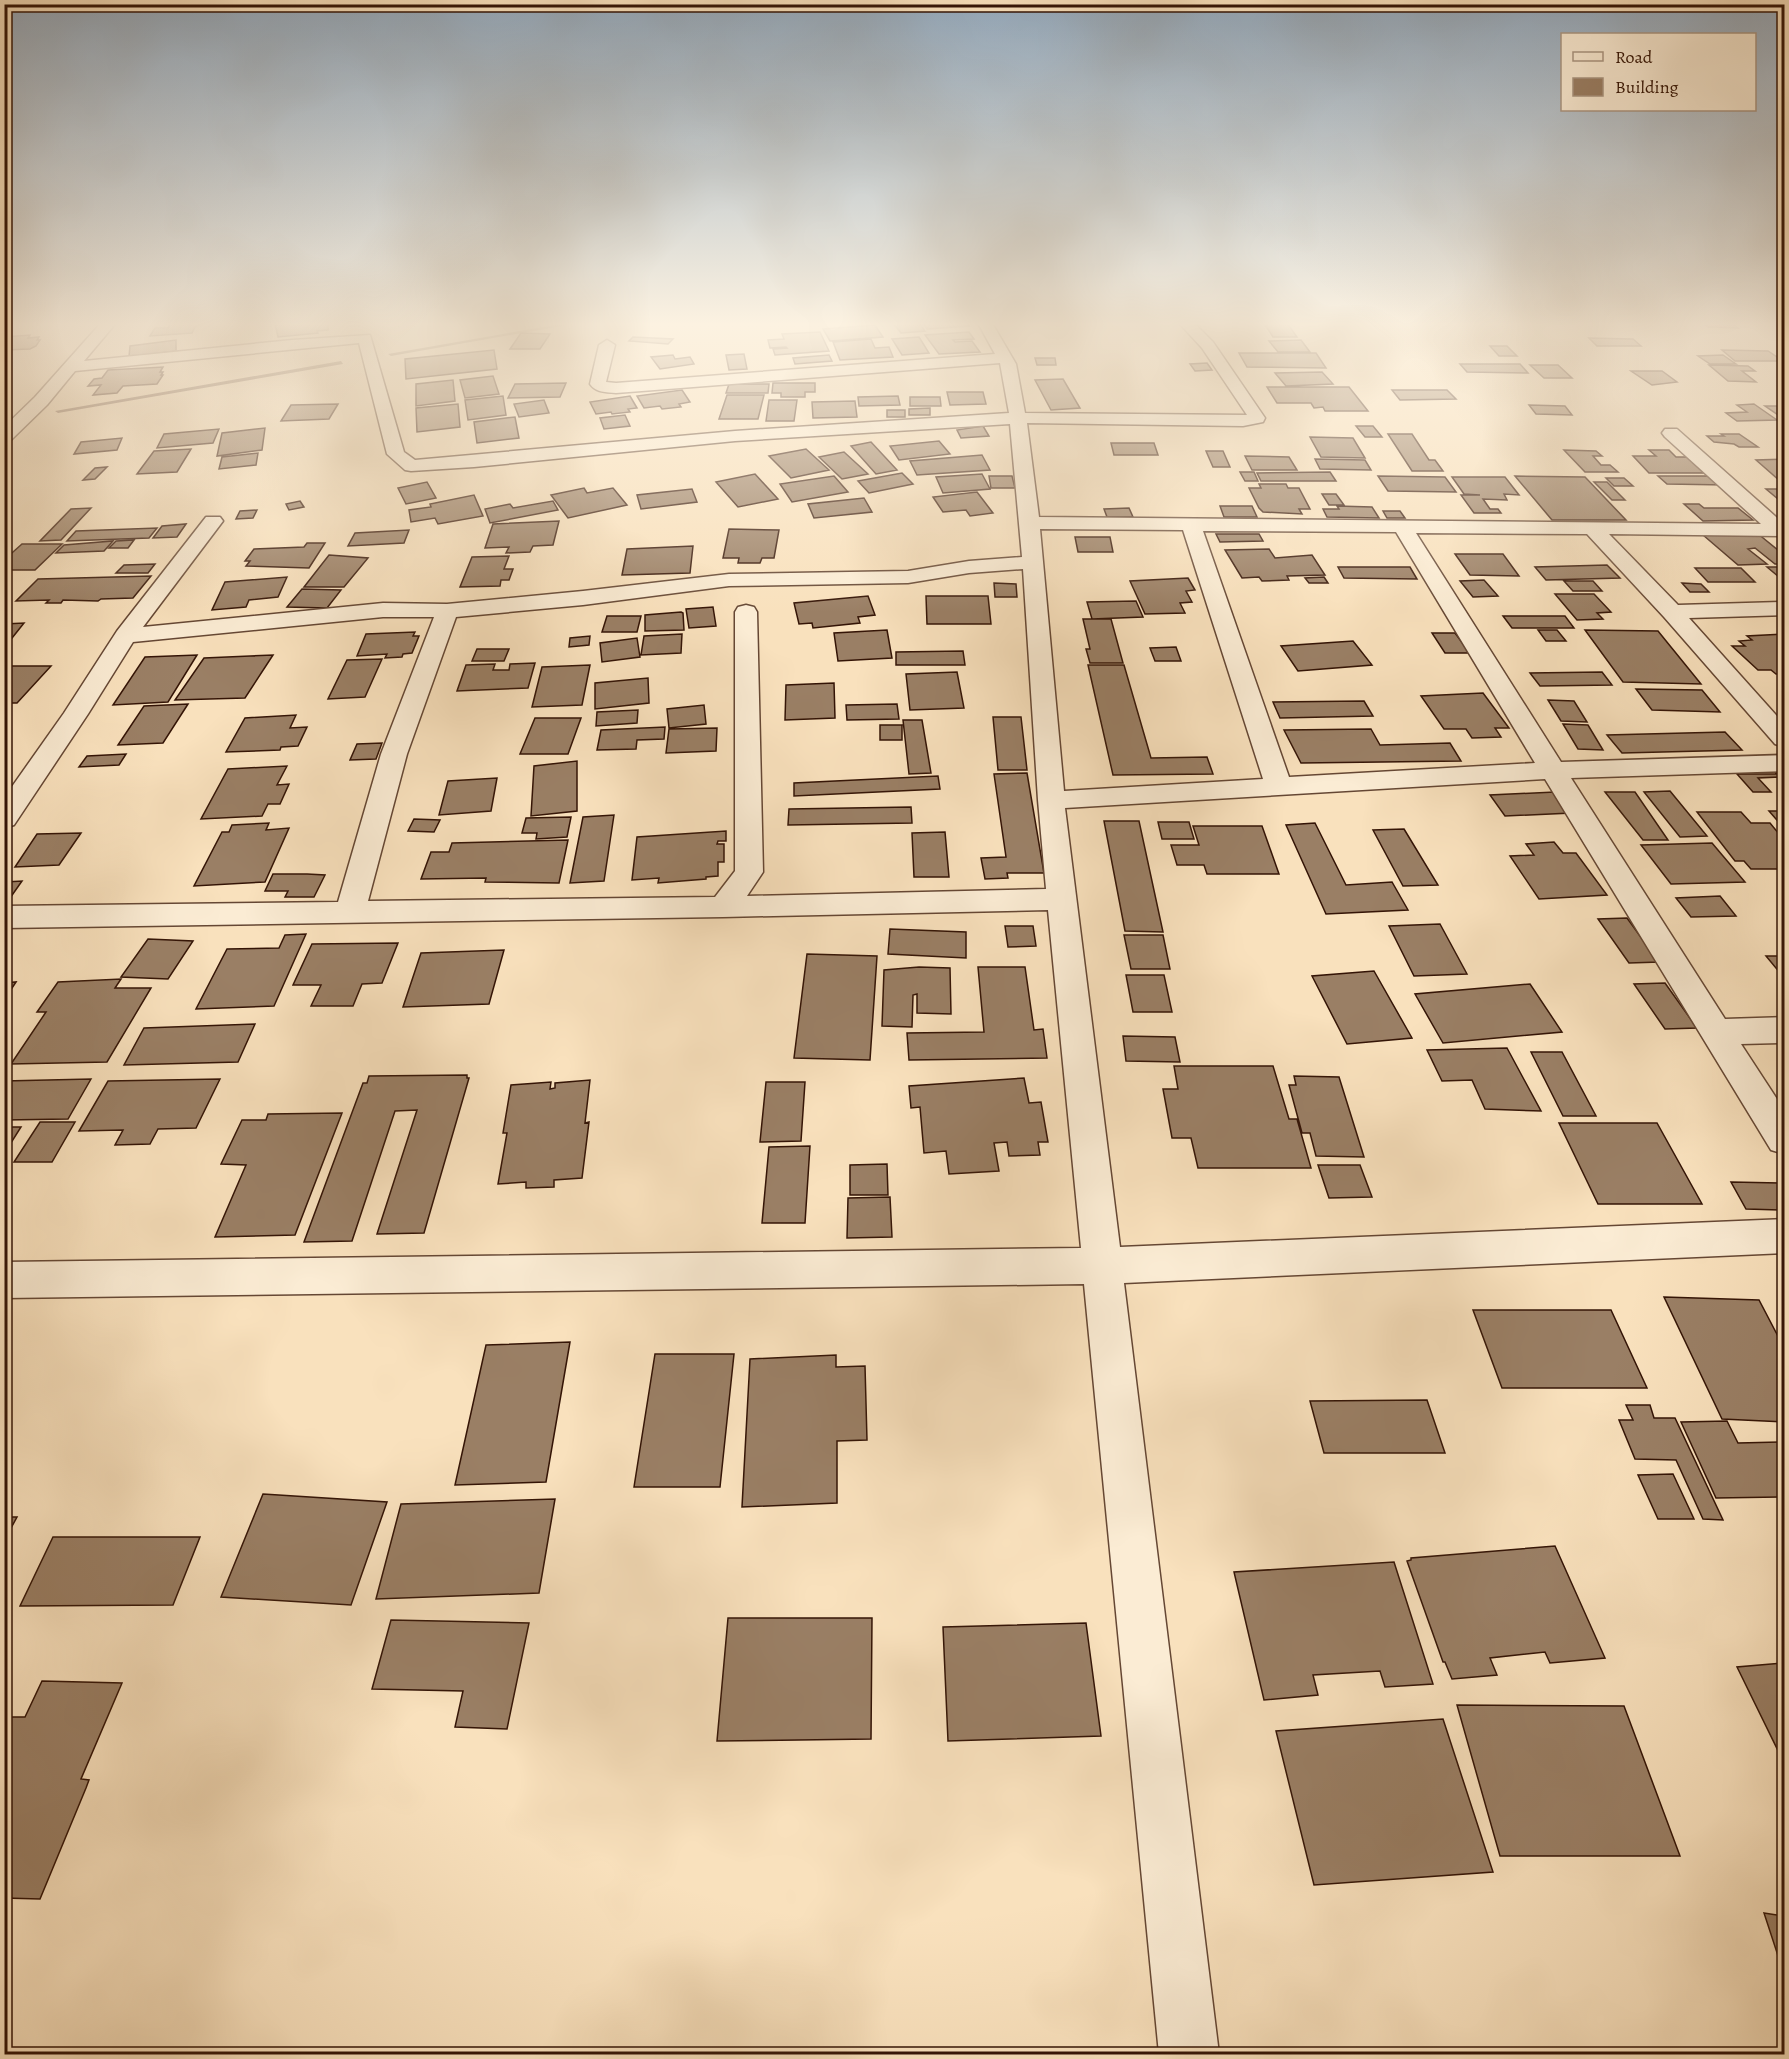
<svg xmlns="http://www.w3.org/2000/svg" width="1789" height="2059" font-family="Alegreya,serif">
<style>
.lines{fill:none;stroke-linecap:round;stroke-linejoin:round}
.stream{fill:#82654f;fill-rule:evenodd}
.building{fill:#9a7f65;stroke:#341406;stroke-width:1.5}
.minor-casing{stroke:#654734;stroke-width:3}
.minor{fill:#fbecd4;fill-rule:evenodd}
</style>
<rect width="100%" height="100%" fill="#f9e1bd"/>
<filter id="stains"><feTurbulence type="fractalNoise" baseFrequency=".00333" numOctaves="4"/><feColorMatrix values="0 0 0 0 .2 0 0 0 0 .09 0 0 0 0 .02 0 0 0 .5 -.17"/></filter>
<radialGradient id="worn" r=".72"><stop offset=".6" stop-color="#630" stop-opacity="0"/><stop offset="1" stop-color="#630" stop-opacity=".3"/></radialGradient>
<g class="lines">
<path class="stream" d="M566 323H579L391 356 388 354Z
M341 361 343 364 58 413 55 411Z"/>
</g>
<path class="building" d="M197 323 192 333 150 336 155 328H168L170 324Z
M275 323H328V330L317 331 318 333 278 337Z
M893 323H919L925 331 901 333Z
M923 323H967L969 326 927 329Z
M1264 323H1287L1297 337H1273Z
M1703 323H1731L1738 328 1708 327Z
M875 325 883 337 830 341 823 329Z
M820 332 829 351 775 355 773 349 787 348 786 347 770 348 768 340 784 339 782 334Z
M969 332 974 339 953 340 955 342 972 341 980 352 939 354 925 335Z
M521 333 550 334 540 349H510Z
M30 335 28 338 39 337 37 340H40L36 346 30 349 4 350V337Z
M633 337 673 339 668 344 629 341Z
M919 337 929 353 902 355 892 339Z
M1589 338 1633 339 1641 346H1597Z
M871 339 875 348 889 347 893 357 840 360 833 342Z
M176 340V351L129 357 130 346Z
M1301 340 1310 352H1278L1269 341Z
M1490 346H1507L1517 356H1499Z
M494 350 497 369 406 379 405 359Z
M1722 350 1768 351 1783 361H1735Z
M1239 353H1316L1326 368 1247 367Z
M744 354 747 369 729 370 726 355Z
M673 355 675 359 690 357 694 364 660 369 651 357Z
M829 355 832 361 795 364 793 358Z
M1723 355 1736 364H1710L1698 356Z
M1035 358H1055L1056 365H1037Z
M1207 363 1212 370 1195 371 1190 364Z
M1460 364H1520L1528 373 1467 372Z
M1530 365H1558L1572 378H1544Z
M1709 365 1748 366 1755 371H1742L1756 382 1728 381Z
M163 367 160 372H163L161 375H163L157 384 123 386 117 393 93 395 101 385 88 386 94 379 102 378 108 370Z
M1631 371H1662L1677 382 1652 385Z
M1322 372 1333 384 1286 386 1275 373Z
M493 376 499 394 465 398 460 380Z
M1063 379 1080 408 1051 410 1035 380Z
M453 380 455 401 416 406V384Z
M566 383 560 397 508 398 515 384Z
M773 383H815V392H805V397H781V393H772Z
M729 384H769L768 393H726Z
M1267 387H1349L1368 411H1325L1323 407 1314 408 1311 403H1277Z
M682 390 690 402 679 404 681 407 662 409 660 406 644 408 637 396Z
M1392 390H1447L1456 399 1400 400Z
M947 392H983L986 404 950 405Z
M727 395H764L758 419H719Z
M503 396 506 415 468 420 465 400Z
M630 396 637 408 628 409 630 412 612 414 611 412 596 414 590 402Z
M898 396 900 405 859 406 858 397Z
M910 397H940L941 406H910Z
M544 400 549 413 519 417 514 404Z
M769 400H797L794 421H766Z
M855 401 857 417 813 418 812 402Z
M338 404 329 419 281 421 291 405Z
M458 404 460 427 417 432 416 408Z
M1754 404 1777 420 1737 421 1726 413 1747 412 1737 405Z
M1529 405 1565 406 1572 415 1536 414Z
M1765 406H1784V419Z
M930 408V415H909V409Z
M887 410H905V417H887Z
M625 415 630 426 604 429 600 418Z
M515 417 519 438 477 443 474 422Z
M983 426 989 436 961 438 957 430Z
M1356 426H1373L1382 437H1365Z
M265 428 262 450 217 456 222 433Z
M219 429 213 443 157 448 164 434Z
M1388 434H1412L1429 460H1435L1443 471H1412Z
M1721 434H1739L1758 447H1739L1734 444 1714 442 1707 436H1724Z
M1310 437 1353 438 1365 458 1321 457Z
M122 438 117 450 74 454 81 442Z
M939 441 950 454 899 460 890 446Z
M871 442 897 470 876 474 851 446Z
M1111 443H1154L1158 455H1114Z
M191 449 177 472 137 474 154 451Z
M806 449 829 470 791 478 769 456Z
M1564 450 1596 451 1602 456H1593L1601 465H1610L1618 472H1585Z
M1649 450H1669L1676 457H1691L1709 473H1649L1633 456H1656Z
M1206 451H1223L1230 467H1213Z
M844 452 868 474 842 479 819 457Z
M258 453 256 465 219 469 222 457Z
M982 455 990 470 917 475 910 461Z
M1245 456 1289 457 1297 470H1252Z
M1315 459 1365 460 1371 470 1320 469Z
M1784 459V482H1781L1756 460Z
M107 467 95 479 83 480 95 468Z
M1240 472H1254L1258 481H1245Z
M1330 472 1336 481H1261L1257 473Z
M902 473 913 484 869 493 858 481Z
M755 474 778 499 738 507 716 482Z
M982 474 990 489 943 493 936 477Z
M834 476 848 492 792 502 780 484Z
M989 476H1012L1015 488H991Z
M1378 476 1445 477 1456 492 1388 491Z
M1515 476 1585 477 1626 520H1552Z
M1658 476H1715L1725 485 1667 484Z
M1452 477H1505L1519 495 1504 494 1507 500 1483 499 1490 509H1498L1501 513H1474L1461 495H1480L1464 494Z
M1606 478H1624L1633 486H1614Z
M427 482 436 498 406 504 398 488Z
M1594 482H1607L1625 500H1612Z
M1259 484H1286L1288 488H1299L1310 509H1299L1302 514 1263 512 1259 508 1249 488H1261Z
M584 488 587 493 613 488 627 505 568 518 551 495Z
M692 489 697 502 641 509 637 495Z
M1766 489H1784V499H1778Z
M977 492 993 513 970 516 966 510 943 512 933 497Z
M1322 494H1336L1344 505H1329Z
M474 495 483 516 438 524 435 518 411 522 409 510 431 507 430 504Z
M864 498 872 512 814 518 808 504Z
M300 501 304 507 289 510 286 504Z
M553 501 558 510 490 523 485 509 510 504 513 508Z
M1684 504H1699L1704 508H1738L1753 520 1703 521Z
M1220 506H1252L1257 517H1224Z
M1337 506 1372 507 1379 518 1327 517 1323 509H1339Z
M91 508 61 540 40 541 71 509Z
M1129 508 1133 517H1107L1104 509Z
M257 510 253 518 236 519 240 511Z
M1383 511H1400L1405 518H1387Z
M559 521 553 545 533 546 530 552 506 553 509 547 485 548 493 524Z
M186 524 177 537 153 538 162 526Z
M157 528 149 538 67 541 76 531Z
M729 529 779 530 774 558H762L760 563H738L739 558H723Z
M409 530 404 543 348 546 355 533Z
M1757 533 1784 555V564H1775L1755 548 1748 549 1767 564 1738 565 1703 535Z
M1216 534H1259L1263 541 1220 542Z
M1075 537H1110L1113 552H1078Z
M134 540 128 548H109L116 541Z
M113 541 104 551 56 553 64 545Z
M307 543H325L309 568 246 566 250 561H245L254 549 304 547Z
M22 544H62L35 570H4V560Z
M693 546 690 573 622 575 627 549Z
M1269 549 1275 558 1312 555 1325 575 1287 576 1289 580 1262 581 1259 577 1242 578 1225 550Z
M1455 554H1503L1519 576 1470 575Z
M329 555 368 558 344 587H304Z
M509 556 504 569H513L509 580H501L500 586 460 587 472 557Z
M155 564 148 573H116L124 565Z
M1607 565 1620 578 1546 580 1535 567Z
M1338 567H1410L1417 579 1344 578Z
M1767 567H1784V577H1779Z
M1695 568H1741L1755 582H1708Z
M151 576 133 598 101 599 98 601 63 600 61 603H46L49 600 16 601 38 579Z
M287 577 278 597 249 600 246 607 212 610 225 582Z
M1324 577 1328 583H1309L1305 578Z
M1188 578 1195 590 1186 591 1192 602 1180 603 1185 613 1145 614 1130 581Z
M1484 580 1498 596 1473 597 1460 581Z
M1564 581H1593L1602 591H1573Z
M994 583 1016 584 1017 597H995Z
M1682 583 1701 584 1709 592H1690Z
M302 589 341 590 327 608 287 607Z
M1555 594H1594L1611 612 1597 613 1603 619 1577 620Z
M868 596 875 615 858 617 860 623 813 628 812 623 799 624 794 603Z
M926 596H988L991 624H927Z
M1136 601 1143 617 1092 619 1087 602Z
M713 607 716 626 689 628 686 609Z
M681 612 683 613 684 630 645 631V615Z
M607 616H641L637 632H602Z
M1503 616H1565L1574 628H1512Z
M1083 619H1111L1123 663H1090L1086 649H1090Z
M24 623 4 648V624Z
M887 630 892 658 838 661 834 633Z
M1538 630H1557L1566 641H1546Z
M1585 630 1658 631 1701 684 1623 682Z
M415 632 413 636H419L412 653 403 654 402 657 385 658 387 654 357 656 366 634Z
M1432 633H1455L1470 653H1445Z
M682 634 681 653 641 655 644 636Z
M1784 634V674H1776L1771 670H1758L1732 646H1745L1739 641 1752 640 1747 636Z
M590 636 589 645 569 647 570 638Z
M637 638 640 657 602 662 600 643Z
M1353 641 1372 665 1298 671 1281 646Z
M1176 647 1181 661H1155L1150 648Z
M477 649H509L504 661H472Z
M963 651 965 665H896V652Z
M197 655 168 702 113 705 145 657Z
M273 655 245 698 175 700 204 658Z
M382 659 365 697 328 699 347 660Z
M535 663 528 688 457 691 466 665 495 664 493 670H509L510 664Z
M590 665 582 705 532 707 542 667Z
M1088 665H1124L1151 758 1207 757 1213 774 1113 775Z
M4 666H51L17 703H4Z
M957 672 964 708 910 710 906 674Z
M1602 672 1612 685 1540 686 1530 673Z
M648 678 649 703 595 709V683Z
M834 683 835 718 785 720 786 685Z
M1636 689 1702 690 1720 712 1652 710Z
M1483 693 1509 728H1495L1501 737 1472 738 1466 729H1444L1421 696Z
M1548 700 1574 701 1587 722 1561 721Z
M1364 701 1373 716 1280 718 1273 702Z
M188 704 163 743 118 745 144 706Z
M897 704 899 719 847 720 846 705Z
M704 705 706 724 669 728 667 709Z
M638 710 637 723 596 726 597 712Z
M296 715 290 728 307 727 298 746 281 747 280 750 226 752 245 718Z
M993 717H1021L1027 770H998Z
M535 718H581L568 754H520Z
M903 720H922L931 773 909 774Z
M1563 724 1588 725 1603 750 1578 749Z
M880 725H902V740H880Z
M665 727 664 739 637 740 636 749 597 750 601 730Z
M717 728 716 751 666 753 669 729Z
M1371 729 1380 745 1450 743 1461 761 1301 763 1284 730Z
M1725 732 1742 750 1622 753 1607 735Z
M382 743 376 759 350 760 357 744Z
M126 754 119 765 79 767 87 756Z
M577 761V811L531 816 534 766Z
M287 766 277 785 289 784 280 804H268L262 816 201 819 228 769Z
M1775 772H1784V782L1780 777 1758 778 1771 792H1753L1737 774H1777Z
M1027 773 1044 873H1007L1008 878 985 879 981 858 1006 857 994 774Z
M938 776 940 789 794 796V783Z
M497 778 491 811 439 815 448 781Z
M1670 791 1707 836 1680 837 1644 792Z
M1555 792 1571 813 1505 816 1490 795Z
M1605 792H1635L1668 840H1643Z
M911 807 912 823 788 825 789 809Z
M1769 811H1784V828L1783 827Z
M1697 812H1741L1751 823H1770L1784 840V869H1751L1744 861H1735Z
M614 815 604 881 570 883 583 817Z
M571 817 567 837 536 839 537 833H522L526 818Z
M414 819 440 820 434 832 408 831Z
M1104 821H1139L1163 932 1125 931Z
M1158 822H1189L1194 839H1162Z
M269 823 266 830 289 828 265 882 194 886 222 832H229L232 825Z
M1315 823 1346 885 1392 882 1408 910 1326 914 1286 825Z
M1193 826H1262L1279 874H1207L1204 865H1177L1171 845H1199Z
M1404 829 1438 885 1403 886 1373 830Z
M726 831V841H718L717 844H724V862H718V876L706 877V879L658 883 659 878 632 880 637 837Z
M945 832 949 877H914L912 833Z
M81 833 59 865 15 867 37 834Z
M568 840 559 883 485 882 486 878 421 879 431 852H449L452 843Z
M1554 842 1563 853H1576L1607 895 1539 899 1510 856 1534 855 1526 844Z
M1712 843 1745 882 1671 884 1641 845Z
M273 874H307L325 875 314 897H285L288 891H265Z
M22 881 8 901H4L5 882Z
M1720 896 1736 916 1691 917 1676 898Z
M1627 918 1659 962 1629 963 1598 919Z
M1440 924 1467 974 1414 976 1389 926Z
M1005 926H1033L1036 946 1008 947Z
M890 929 966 932V958L888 954Z
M306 934 274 1006 196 1009 227 949 279 948 285 935Z
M1124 935H1163L1170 969H1131Z
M148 939 193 941 168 979 121 977Z
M398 943 382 983 362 984 353 1006H311L321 985H293L312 944Z
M504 950 489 1004 403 1007 421 953Z
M807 954 877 956 870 1060 794 1058Z
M1766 956H1784V974H1781Z
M919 967 950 968 951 1014 917 1013V994L913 995 912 1027 882 1026 884 970Z
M978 967H1025L1034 1030 1043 1029 1047 1058 909 1060 907 1033 984 1032Z
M1374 971 1412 1038 1347 1044 1312 976Z
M1126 975H1164L1172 1012H1133Z
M121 979 115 988H151L107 1062 11 1064 46 1012H37L58 982Z
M16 982 4 1000V983Z
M1665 983 1697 1028 1665 1029 1634 984Z
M1530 984 1562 1032 1443 1043 1415 994Z
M255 1024 238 1062 124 1065 144 1028Z
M1123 1036 1175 1037 1180 1062 1126 1061Z
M1507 1048 1541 1111 1485 1109 1472 1080 1442 1081 1427 1050Z
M1531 1052H1562L1596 1116H1563Z
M1174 1066H1273L1289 1119H1297L1311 1168H1198L1191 1138H1172L1163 1089H1178Z
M467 1075V1078H469L424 1233 377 1234 417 1110 395 1111 352 1241 304 1242 363 1083H367L369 1076Z
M1294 1076 1339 1077 1364 1157 1316 1156 1310 1133H1302L1289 1085H1296Z
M1024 1078 1029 1103 1041 1102 1048 1142H1038L1040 1155 1009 1156 1007 1142 994 1143 999 1171 949 1174 946 1151 924 1153 920 1107 911 1108 909 1086Z
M91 1079 68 1119 4 1120V1081Z
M220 1079 196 1128 158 1129 150 1144 115 1145 123 1130 79 1131 108 1081Z
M590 1080 585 1123 589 1122 582 1178 554 1180V1187L526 1188V1182L498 1184 507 1133H503L511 1085 551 1082 550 1089 555 1088V1083Z
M766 1082H805L801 1141 760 1142Z
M342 1113 295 1235 215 1237 246 1165 221 1164 242 1120H266L268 1114Z
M40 1122H75L52 1162H14Z
M1559 1123H1657L1702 1204H1598Z
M4 1127H21L4 1154Z
M810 1146 805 1223H762L769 1147Z
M887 1164 888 1195H850V1165Z
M1318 1165H1360L1372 1197 1329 1198Z
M1731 1182 1784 1183V1210L1746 1209Z
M890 1197 892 1237 847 1238 848 1198Z
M1664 1297 1759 1300 1780 1340H1784V1422L1722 1419Z
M1473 1310H1611L1647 1388H1502Z
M570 1342 546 1482 455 1485 486 1345Z
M655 1354H734L720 1487H634Z
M836 1355V1367L865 1366 867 1440 837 1441V1503L742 1507 750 1359Z
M1427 1400 1445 1453H1324L1310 1401Z
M1626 1405H1650L1654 1418H1675L1723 1520 1703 1519 1676 1460 1635 1459 1619 1420H1633Z
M1727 1421 1738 1443 1784 1442V1497L1716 1498 1681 1422Z
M1673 1474 1694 1519H1658L1638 1475Z
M263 1494 387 1502 351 1605 221 1597Z
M555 1499 539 1593 376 1599 401 1504Z
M4 1517H17L4 1541Z
M53 1537H200L173 1605 20 1606Z
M1555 1546 1605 1658 1550 1663 1545 1652 1490 1658 1497 1675 1452 1679 1445 1662H1443L1407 1561 1411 1560V1558Z
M1394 1562 1433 1684 1385 1687 1380 1671 1313 1675 1318 1695 1264 1700 1234 1572Z
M728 1618H872L871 1739 717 1741Z
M391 1620 529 1623 507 1729 455 1727 463 1691 372 1689Z
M1086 1623 1101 1736 948 1741 943 1627Z
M1784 1663V1763L1737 1667Z
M42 1681 122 1683 81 1779 89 1780 86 1788 40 1899 4 1898V1717H25Z
M1457 1705 1624 1706 1680 1856H1500Z
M1443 1719 1493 1872 1314 1885 1276 1731Z
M1764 1913 1784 1916V1974Z"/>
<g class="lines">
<defs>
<path id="minor" d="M101 323H116L84 361 292 340 370 335 404 452 415 460 735 431 1009 413 1000 363 616 393C606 392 596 393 590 384L599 345 607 340 615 345 606 382 616 383 995 354 978 323H992L1016 364 1025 413 1247 415 1202 348 1179 323H1194L1213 342 1265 418 1263 422 1243 426 1027 423 1039 517 1761 524 1665 437 1662 433 1665 429H1677L1784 524V536L1609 534 1678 605 1784 602V615L1689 618 1784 724V747L1775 744 1664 617 1587 534 1416 533 1561 762 1784 755V771L1571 778 1725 1019 1784 1017V1043L1741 1044 1784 1110V1154L1771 1150 1545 779 1065 808 1120 1247 1784 1219V1253L1124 1283 1219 2054H1159L1084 1284 4 1298V1262L1081 1248 1048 910 723 917 4 928V906L338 902 381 754 434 617H383L133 642 88 714 14 825 4 828V798L64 713 117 631 206 517H220L223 521 143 627 383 603 447 604 583 591 729 574 908 571 969 561 1022 557 1010 424 735 441 474 467 411 471 405 470 387 454 359 343 75 371 47 405 10 441 4 442V427L35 397ZM1040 529 1183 530 1263 779 1064 791ZM1203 531 1396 532 1535 763 1289 777ZM1023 569 1038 800 1046 889 747 896 763 872 757 612 754 607 746 605 738 607 735 612V871L715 897 368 901 407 754 456 617 583 605 729 586 908 583 969 573Z"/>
</defs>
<use href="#minor" class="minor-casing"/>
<use href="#minor" class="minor"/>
</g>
<linearGradient id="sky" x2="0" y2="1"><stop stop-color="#94aabe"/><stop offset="0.53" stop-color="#fcf2e1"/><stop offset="1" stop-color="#fcf2e1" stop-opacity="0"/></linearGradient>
<rect width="1789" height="612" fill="url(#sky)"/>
<rect width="1789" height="2059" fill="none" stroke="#f9e1bd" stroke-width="24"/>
<rect x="6" y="6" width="1777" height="2047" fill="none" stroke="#341406" stroke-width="3"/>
<rect x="12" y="12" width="1765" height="2035" fill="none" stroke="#341406" stroke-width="1.5"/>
<rect x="1561" y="33" width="195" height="78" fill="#fbecd4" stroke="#ab9682" stroke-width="1.5"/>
<rect x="1573" y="52" width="30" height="9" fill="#fbecd4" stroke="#ab9682" stroke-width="1.5"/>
<text x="1615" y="63" font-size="18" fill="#341406">Road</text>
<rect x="1573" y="78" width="30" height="18" fill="#9a7f65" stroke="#ab9682" stroke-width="1.5"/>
<text x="1615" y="93" font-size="18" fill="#341406">Building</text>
<rect width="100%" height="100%" filter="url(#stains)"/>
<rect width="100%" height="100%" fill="url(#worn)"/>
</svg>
